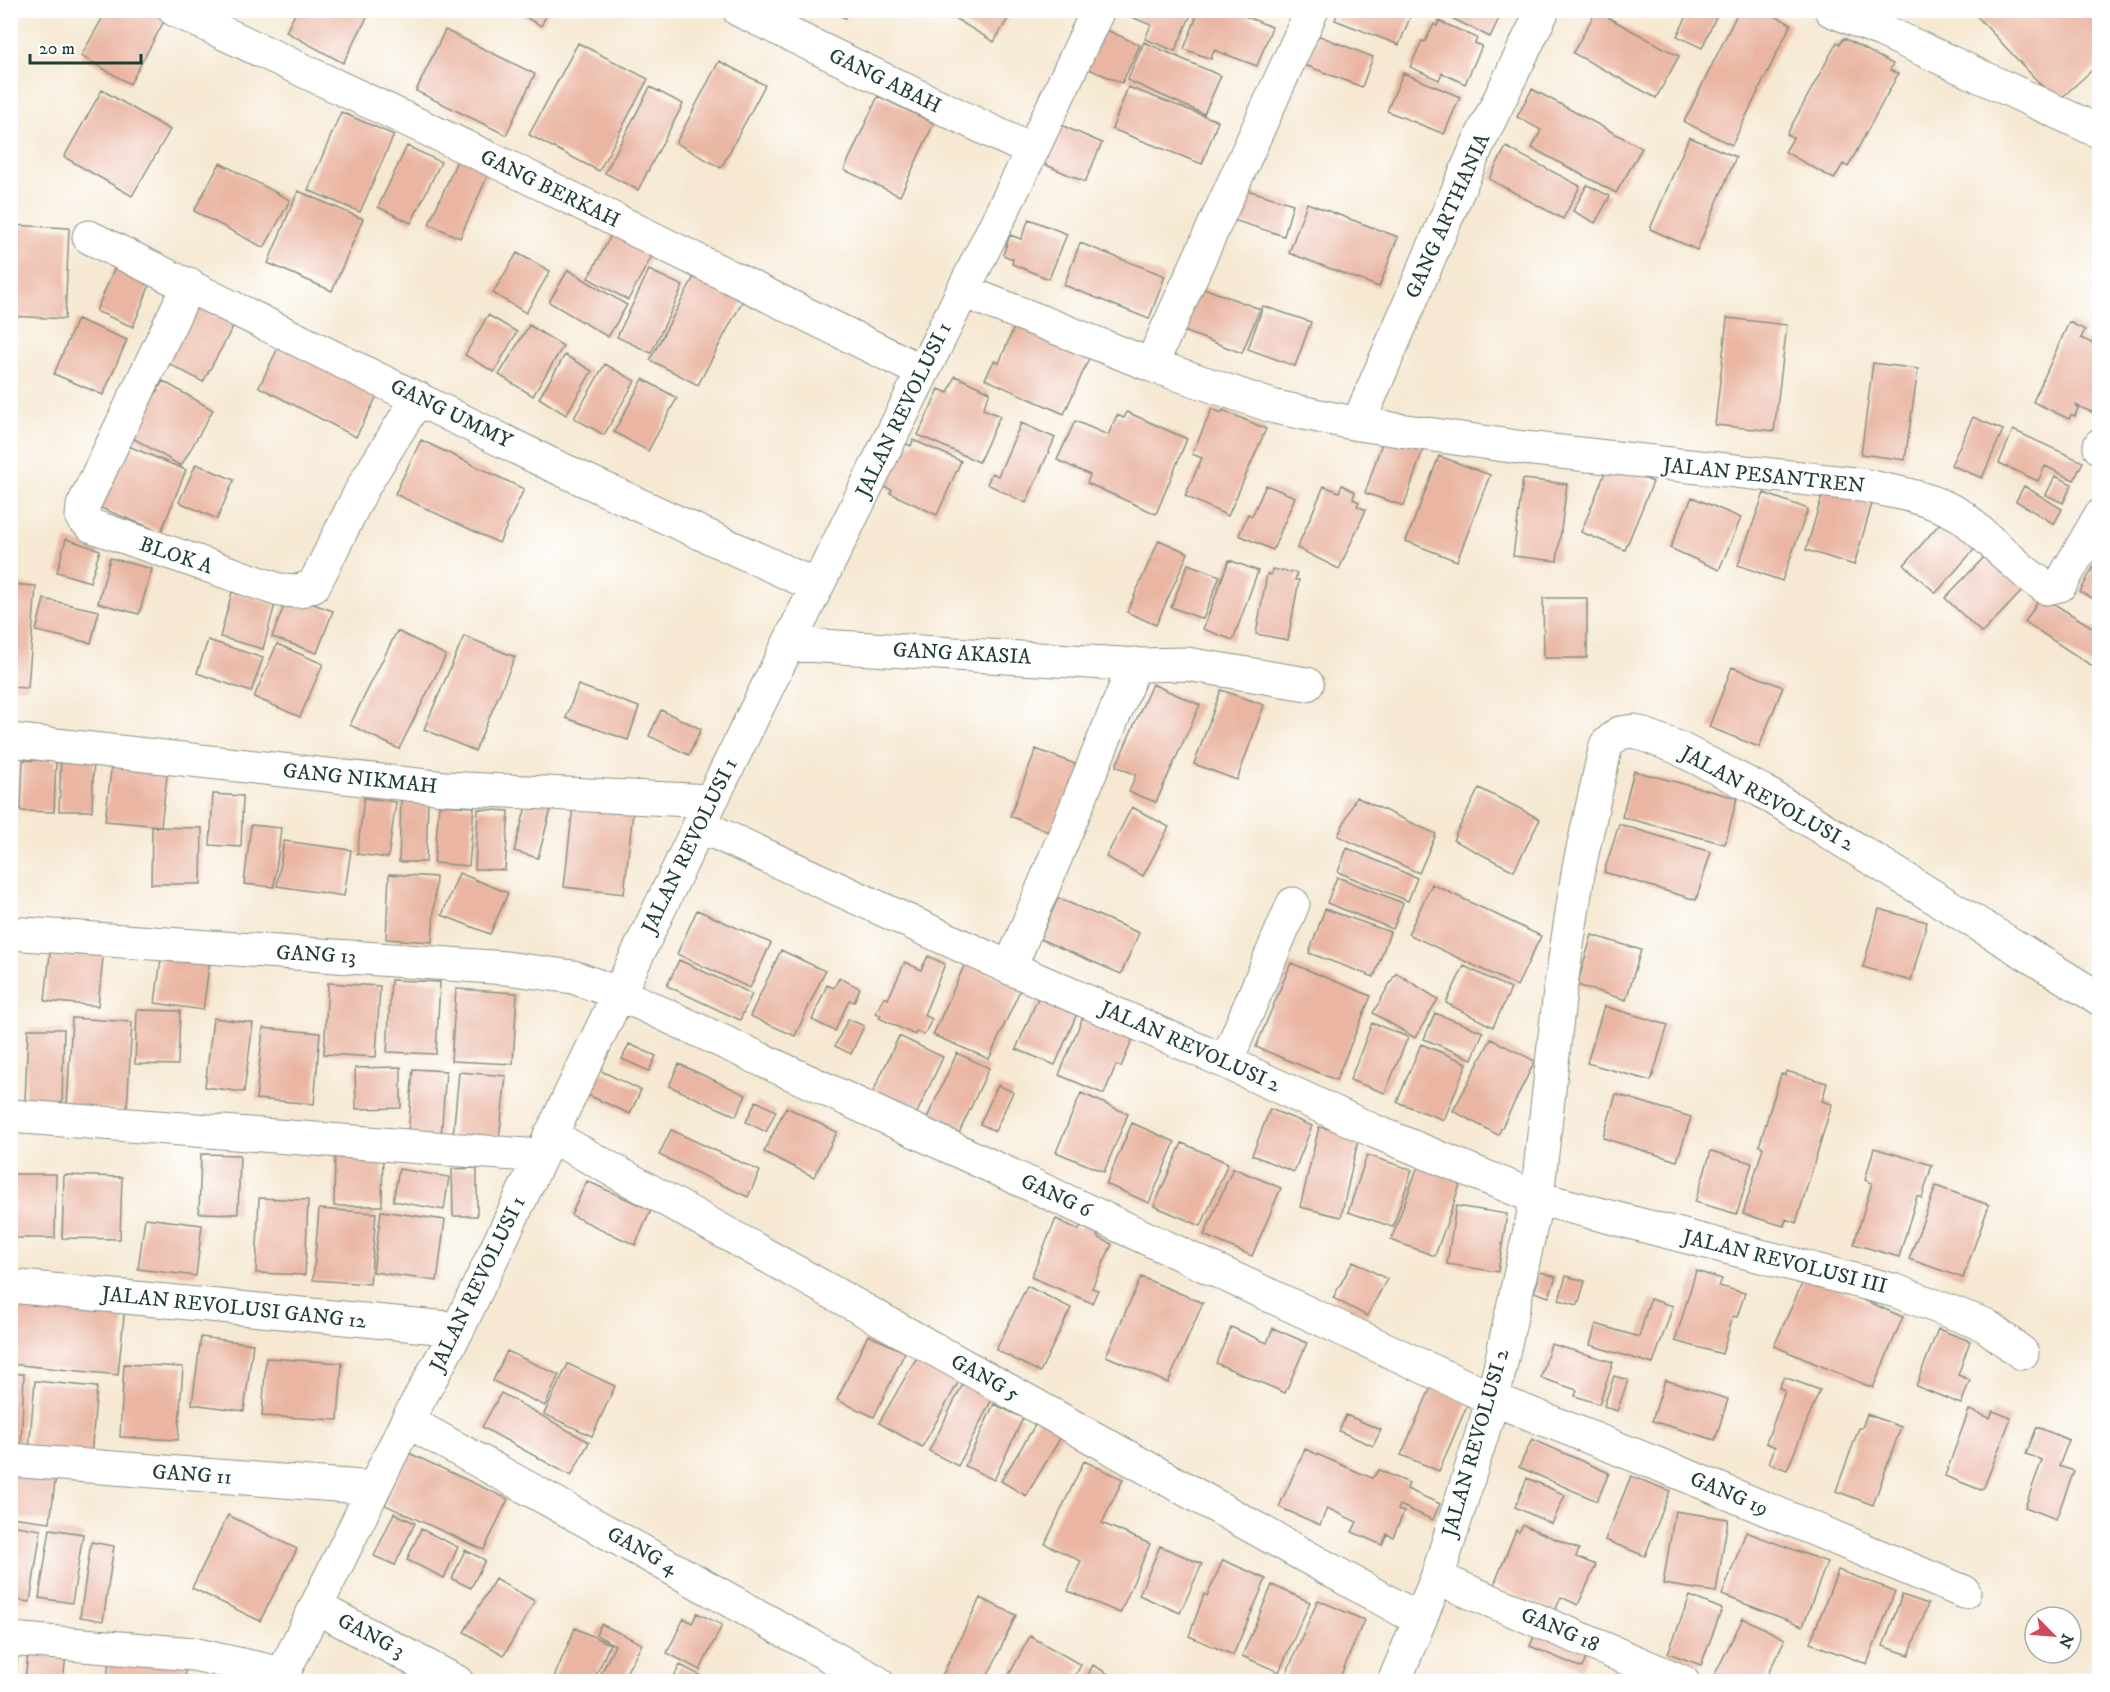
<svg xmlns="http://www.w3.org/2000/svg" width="2110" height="1692" font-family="'IM FELL DW Pica',serif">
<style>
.building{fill:#eab6a3}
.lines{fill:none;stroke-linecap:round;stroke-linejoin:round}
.minor-casing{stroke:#8a9283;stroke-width:35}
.minor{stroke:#fff;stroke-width:33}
.labels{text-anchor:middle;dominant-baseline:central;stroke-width:5;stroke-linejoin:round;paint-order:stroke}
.street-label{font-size:21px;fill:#1f3d34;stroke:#fff}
</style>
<rect width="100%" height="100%" fill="#fff"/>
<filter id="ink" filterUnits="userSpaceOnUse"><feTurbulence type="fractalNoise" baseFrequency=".0167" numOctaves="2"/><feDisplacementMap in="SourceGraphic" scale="12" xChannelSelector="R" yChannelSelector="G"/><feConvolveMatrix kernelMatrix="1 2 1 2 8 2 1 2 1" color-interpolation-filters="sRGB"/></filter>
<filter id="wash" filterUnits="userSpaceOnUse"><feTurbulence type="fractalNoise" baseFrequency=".008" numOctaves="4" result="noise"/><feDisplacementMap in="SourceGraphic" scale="24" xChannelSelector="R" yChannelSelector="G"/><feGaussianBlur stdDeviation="1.35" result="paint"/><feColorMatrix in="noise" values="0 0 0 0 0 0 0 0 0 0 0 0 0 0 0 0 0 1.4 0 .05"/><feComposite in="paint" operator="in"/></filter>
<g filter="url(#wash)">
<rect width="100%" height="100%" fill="#f6e8d2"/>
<g id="blocks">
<path class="building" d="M107 10 169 12 130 84 81 56Z
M297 10H371L343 63 286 32Z
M513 10H549L541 26Z
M829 10H849L845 18Z
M941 10H1013L994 42Z
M1193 10 1175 51 1145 39 1151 25 1117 11Z
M1199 10H1229L1272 27 1257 66 1214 50 1211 59 1184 49Z
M1339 10H1413L1399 45 1335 20Z
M1435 10H1503L1490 37Z
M1690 10H1719L1702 48 1677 36Z
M1739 10H1763L1791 24 1732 145 1684 122Z
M1971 10H2100V63L2057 102Z
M1596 11 1679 56 1656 98 1573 53Z
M1439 21 1477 38 1475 43 1482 46 1465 84 1442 73 1439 80 1410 67 1422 41 1425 42 1434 24 1437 26Z
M1102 28 1140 45 1122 83 1084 67Z
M445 30 535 74 506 135 416 91Z
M1317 35 1373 57 1362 87 1305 65Z
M1844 38 1893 64 1890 70 1898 74 1848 167 1843 164 1834 179 1785 152 1793 138 1787 134 1837 42 1840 44Z
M1144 42 1221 76 1204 114 1127 80Z
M578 43 648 79 599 171 529 135Z
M719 61 765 85 721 168 676 143Z
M1403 73 1460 97 1444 134 1387 111Z
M650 87 683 104 638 190 605 173Z
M1128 87 1218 121 1202 164 1112 129Z
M1532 89 1642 148 1616 193 1532 148 1541 130 1517 117Z
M102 90 170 130 132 196 64 157Z
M878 96 934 123 900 196 844 170Z
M341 112 394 135 360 212 308 190Z
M1061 125 1102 143 1085 182 1044 164Z
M1689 137 1736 157 1697 250 1650 229Z
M407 146 441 162 411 223 378 207Z
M1506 147 1580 186 1563 219 1489 179Z
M460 154 491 168 460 238 429 224Z
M220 163 290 200 264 248 194 211Z
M1587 185 1610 196 1595 223 1573 211Z
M1234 186 1293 204 1284 236 1224 217Z
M298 191 363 219 332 291 268 263Z
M1307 203 1398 237 1379 287 1289 253Z
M1029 219 1067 234 1049 279 1012 264 1013 259 1003 255 1010 235 1021 239Z
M10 225 69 228 65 319 10 316Z
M615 228 655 250 628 300 588 278Z
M1080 243 1165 276 1149 319 1064 285Z
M517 253 550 271 526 313 493 293Z
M115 267 151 282 133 327 96 311Z
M568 270 627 305 608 337 549 302Z
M649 270 683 286 651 353 617 337Z
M696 273 744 298 698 385 650 360Z
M1198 286 1260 309 1242 353 1181 330Z
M195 305 234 325 203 382 164 361Z
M1263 306 1311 322 1295 366 1248 349Z
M488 315 517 332 494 372 465 355Z
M1727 318 1787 325 1774 431 1715 425Z
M77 319 127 340 103 395 54 374Z
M2069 322 2085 330 2081 338 2100 347V400L2094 413 2075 405 2078 408 2075 416 2071 415 2069 419 2033 402Z
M529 325 563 346 533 396 499 375Z
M1015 325 1092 352 1064 414 985 379 994 361 999 363Z
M280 344 378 394 356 437 259 387Z
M565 355 592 371 566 415 539 398Z
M1873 363 1918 369 1905 460 1861 454Z
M605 364 635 381 604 435 574 418Z
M955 376 990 392 983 409 1000 416 979 462 918 435 939 389 948 393Z
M643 379 677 398 648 451 614 432Z
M163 381 213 410 181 466 131 437Z
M1212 409 1222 413 1223 410 1266 429 1228 516 1185 496 1202 458 1192 454Z
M1127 412 1187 439 1156 514 1087 483 1090 475 1057 460 1075 421 1108 435 1117 415 1124 418Z
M1973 417 2003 430 1982 478 1951 465Z
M1021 423 1055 438 1026 503 987 484 992 473 998 476Z
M2013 430 2083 462 2074 480 2045 466 2038 481 1999 463Z
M1385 434 1424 446 1404 506 1365 493Z
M421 440 524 489 499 543 395 494Z
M913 440 961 461 937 515 890 493 892 490 880 485 900 441 911 446Z
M121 443 186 470 161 532 96 506Z
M1439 456 1490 475 1457 561 1406 541Z
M1609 463 1653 482 1625 550 1581 532Z
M196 464 234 480 217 519 179 502Z
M2055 476 2072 484 2063 503 2046 495Z
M1523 479 1567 484 1557 561 1513 556Z
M1266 485 1295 497 1273 550 1239 535 1248 514 1252 516Z
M1342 485 1355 492 1353 499 1359 502 1357 506 1366 510 1339 569 1297 548 1324 486 1339 492Z
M2024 486 2062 509 2054 524 2016 501Z
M1824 489 1872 504 1854 565 1806 550Z
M1764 493 1808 509 1782 581 1738 565Z
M1692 497 1741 518 1719 570 1670 548Z
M1946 516 1978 545 1936 593 1904 565Z
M66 539 100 550 90 582 57 572Z
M1159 540 1188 553 1156 625 1127 612Z
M1990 551 2027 586 1982 633 1945 598Z
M2100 554V602L2080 592Z
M110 558 152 569 139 614 98 603Z
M1229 560 1258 571 1233 640 1203 629Z
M1188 564 1220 576 1203 619 1171 607Z
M1272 569 1297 573 1295 580H1299L1288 640 1256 634 1267 574 1271 575Z
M10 584 36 586 28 688 10 687Z
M232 592 275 604 263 649 220 637Z
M288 595 333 611 317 653 272 637Z
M2041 596 2100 632V651L2096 649 2094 651 2100 655V660L2095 668 2025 622Z
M1543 598H1587V658H1544Z
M44 599 99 611 91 643 36 631Z
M397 631 446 655 399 749 350 725Z
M464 636 515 657 475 751 424 729Z
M208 640 263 658 251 692 197 673Z
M277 644 323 664 300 717 254 697Z
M1732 667 1783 687 1759 747 1709 727Z
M1152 684 1200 705 1156 802 1129 792 1136 775 1116 766Z
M578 685 639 707 628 740 566 718Z
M1221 690 1264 705 1237 780 1194 764Z
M661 710 701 729 689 755 649 736Z
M1036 749 1083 767 1056 835 1010 816Z
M61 752 94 754 92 811H59Z
M23 760 56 761 54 812 21 811Z
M112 762 168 768 161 826 105 821Z
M1634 771 1737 798 1725 844 1622 817Z
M1479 788 1540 819 1514 871 1453 840Z
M213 794 243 796 241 847 210 845Z
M529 795 553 801 538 858 514 851Z
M401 797 428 798 426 862H399Z
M1356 797 1436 834 1419 873 1338 836Z
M364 798 396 802 388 858 357 854Z
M439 805 474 807 469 866 434 863Z
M573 805 633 811 624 894 564 887Z
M1132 807 1169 827 1143 876 1106 857Z
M478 809 509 811 505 870 475 869Z
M1619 824 1711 852 1696 900 1604 872Z
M251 825 281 828 274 887 244 884Z
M152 827 202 828 201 884H151Z
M284 841 351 850 344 896 277 886Z
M1347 848 1417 878 1408 901 1338 872Z
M459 873 508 893 490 934 442 915Z
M389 874 436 877 432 942 386 939Z
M1337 877 1403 903 1393 929 1327 903Z
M1432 884 1541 936 1517 986 1408 934Z
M1058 898 1139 933 1121 974 1040 939Z
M1325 909 1390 932 1374 977 1309 953Z
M1879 909 1927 922 1911 981 1863 967Z
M697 910 771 943 750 988 677 954Z
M1592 935 1641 950 1626 1000 1577 985Z
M51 943 104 948 98 1006 45 1001Z
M781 950 825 971 795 1036 750 1016Z
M162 952 210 959 203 1010 155 1003Z
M928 956 945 964 924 1015 932 1019 924 1035 916 1031 915 1035 879 1018 881 1015 876 1013 884 997 888 999 905 962 921 970Z
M679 960 752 994 740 1020 667 986Z
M1291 963 1371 996 1336 1080 1256 1047Z
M965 964 1021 988 989 1059 933 1035Z
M1464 966 1511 989 1493 1027 1446 1003Z
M1396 973 1438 999 1415 1038 1373 1013Z
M839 978 860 988 854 1002 849 1000 835 1031 812 1020 827 985 834 988Z
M391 980 440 982 436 1054 387 1052Z
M328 983 380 986 376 1057 324 1054Z
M1044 984 1082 1002 1055 1065 1016 1049Z
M456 989 517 993 513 1064 451 1061Z
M1604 1006 1668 1025 1651 1081 1587 1063Z
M1087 1007 1137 1029 1121 1067 1116 1065 1104 1094 1059 1075Z
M10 1008 17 1009 12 1064H10Z
M137 1010 180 1011 178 1065 135 1064Z
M1435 1013 1483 1032 1472 1059 1424 1039Z
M72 1018 132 1022 127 1110 67 1106Z
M213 1018 253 1023 244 1092 205 1087Z
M848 1019 864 1026 851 1054 835 1046Z
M1372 1023 1408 1037 1385 1093 1350 1080Z
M263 1028 320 1033 314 1104 256 1099Z
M28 1029H64L62 1103 25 1102Z
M899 1036 943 1057 916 1115 872 1094Z
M1491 1039 1535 1061 1498 1135 1453 1111Z
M629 1044 656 1056 649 1071 622 1059Z
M1421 1044 1467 1063 1444 1120 1397 1102Z
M957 1053 989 1068 959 1133 927 1118Z
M679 1064 746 1095 736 1116 669 1086Z
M401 1067V1108L356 1109 355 1068Z
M413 1069 446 1071 441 1137 408 1135Z
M599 1070 641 1090 630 1114 588 1095Z
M1786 1071 1827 1083 1822 1101 1832 1104 1796 1223 1786 1219 1784 1226 1743 1214 1763 1147 1759 1146 1781 1074 1785 1075Z
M459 1072 506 1076 499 1140 453 1136Z
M998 1085 1013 1092 995 1131 980 1124Z
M1081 1093 1128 1114 1104 1172 1056 1152Z
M1616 1094 1691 1117 1677 1161 1603 1138Z
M756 1101 776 1111 766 1132 746 1122Z
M786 1107 837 1132 814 1177 764 1152Z
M1270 1109 1312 1126 1294 1172 1252 1155Z
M1132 1123 1175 1142 1149 1203 1106 1184Z
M1319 1127 1359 1136 1341 1217 1300 1207Z
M671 1130 760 1171 748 1197 659 1155Z
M1182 1143 1228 1163 1201 1226 1154 1206Z
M1874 1148 1932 1165 1922 1198 1917 1196 1899 1257 1854 1244 1872 1183 1865 1180Z
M335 1151 383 1152 382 1206H334Z
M1711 1151 1752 1163 1737 1214 1695 1202Z
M201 1154 240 1155 238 1214 199 1213Z
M1367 1155 1412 1170 1393 1227 1348 1212Z
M1418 1166 1461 1182 1435 1256 1391 1240Z
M477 1168V1216H453L452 1169Z
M1233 1168 1281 1188 1252 1256 1204 1235Z
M399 1169 449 1177 444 1210 393 1201Z
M10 1174H56L55 1238H10Z
M64 1175 122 1177 120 1239 62 1238Z
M587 1181 651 1210 635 1245 571 1215Z
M1936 1186 1989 1205 1963 1278 1909 1259Z
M259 1198 308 1200 305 1275 256 1273Z
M1456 1206 1507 1214 1498 1272 1447 1264Z
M319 1209 376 1213 370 1284 313 1280Z
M381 1211 445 1220 437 1281 373 1272Z
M145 1218 202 1225 196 1276 138 1269Z
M1056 1219 1079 1230 1083 1220 1101 1228 1097 1237 1112 1244 1092 1288 1098 1290 1092 1303 1031 1277Z
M1353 1261 1387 1279 1367 1316 1333 1298Z
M1696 1271 1722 1279 1719 1286 1745 1293 1737 1317 1733 1316 1722 1354 1675 1341Z
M1541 1272 1556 1277 1549 1297 1534 1292Z
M1806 1275 1903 1317 1873 1388 1774 1346Z
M1566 1276 1585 1281 1578 1305 1559 1300Z
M1141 1277 1203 1303 1168 1383 1106 1356Z
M1027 1286 1071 1308 1040 1372 996 1350Z
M11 1295 125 1306 118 1375 10 1364Z
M1650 1299 1673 1306 1653 1364 1590 1345 1596 1324 1639 1337Z
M1231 1327 1267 1343 1273 1328 1307 1343 1285 1393 1216 1363Z
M1938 1329 1970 1341 1958 1375 1970 1380 1961 1404 1916 1386Z
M868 1335 905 1352 874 1417 837 1400Z
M201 1337 253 1344 244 1411 192 1404Z
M1551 1344 1613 1362 1599 1404 1575 1396 1577 1390 1541 1378Z
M507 1351 559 1375 545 1406 493 1381Z
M917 1357 959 1381 922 1447 879 1423Z
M266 1358 342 1363 338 1420 262 1416Z
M124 1364 183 1367 178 1440 120 1437Z
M568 1364 615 1386 592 1436 544 1414Z
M10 1373 24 1374 21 1447 10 1446Z
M1614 1376 1628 1380 1617 1411 1604 1406Z
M1784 1377 1820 1390 1787 1470 1769 1463 1775 1447 1766 1443 1785 1391 1779 1388Z
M1665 1380 1728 1399 1715 1440 1652 1421Z
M35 1381 97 1387 91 1456 29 1450Z
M964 1382 993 1397 958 1466 929 1451Z
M1431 1387 1468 1403 1439 1471 1401 1455Z
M501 1393 589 1442 571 1476 482 1427Z
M994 1404 1023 1418 994 1480 965 1466Z
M1969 1410 1990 1418 1993 1411 2011 1418 1984 1487 1981 1490 1945 1476Z
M1867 1414 1901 1427 1873 1505 1836 1491 1859 1428H1862Z
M1346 1415 1381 1430 1373 1446 1339 1431Z
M1040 1417 1064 1432 1026 1496 1001 1481Z
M2037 1427 2069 1440 2059 1466 2074 1471 2056 1519 2025 1507 2042 1460 2026 1454Z
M1532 1439 1609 1473 1597 1501 1519 1467Z
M1305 1449 1372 1478 1379 1470 1409 1483 1407 1489 1440 1504 1433 1520 1400 1505 1398 1510 1404 1512 1393 1537 1387 1534 1382 1545 1352 1532 1357 1522 1327 1508 1320 1525 1279 1507Z
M409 1453 508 1499 484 1550 385 1505Z
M1084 1461 1123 1479 1102 1523 1150 1544 1120 1613 1068 1591 1081 1561 1045 1544Z
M10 1469 56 1474 50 1522 10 1517Z
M1631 1476 1670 1491 1645 1556 1605 1540Z
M1527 1478 1565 1495 1552 1524 1515 1507Z
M1675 1511 1728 1519 1716 1592 1663 1584Z
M394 1513 415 1523 395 1565 374 1556Z
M228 1515 297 1549 260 1621 192 1588Z
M10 1525 41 1530 30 1602 10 1599Z
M1523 1525 1579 1549 1576 1557 1596 1565 1578 1605 1561 1597 1555 1611 1494 1585 1516 1530 1519 1532Z
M50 1529 83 1534 72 1603 39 1598Z
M421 1529 458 1547 444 1578 407 1560Z
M1746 1532 1827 1562 1803 1626 1722 1595Z
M91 1542 114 1546 103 1621 80 1617Z
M1160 1546 1202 1564 1180 1613 1139 1595Z
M465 1550 485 1560 471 1588 452 1579Z
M1223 1560 1266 1579 1233 1655 1189 1636 1204 1594 1207 1596Z
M1838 1570 1895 1591 1867 1664 1810 1643Z
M495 1579 535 1601 504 1655 464 1632Z
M1272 1585 1310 1602 1279 1672 1242 1656Z
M1902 1595 1928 1604 1909 1655 1883 1646Z
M1690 1596 1722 1609 1701 1665 1668 1653Z
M980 1598 1016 1615 985 1682H954L942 1676Z
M1318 1600 1364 1620 1338 1682H1289L1284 1679Z
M697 1613 722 1625 700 1670 667 1653 684 1618 692 1623Z
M1743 1618 1785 1639 1764 1682H1725L1714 1676Z
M601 1624 642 1644 621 1682H597L615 1645 596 1635Z
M575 1628 610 1644 593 1682H552Z
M1537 1629 1589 1651 1582 1668 1530 1646Z
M1030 1636 1081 1665 1072 1682H1005Z
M10 1651H18L16 1682H10Z
M28 1652 66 1655 63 1682H25Z
M109 1657 186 1665 184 1682H107Z
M680 1665 700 1675 696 1682H671Z
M1093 1665 1122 1682H1084Z"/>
</g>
</g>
<g filter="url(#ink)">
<use href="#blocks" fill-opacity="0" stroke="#8a9283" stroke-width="1.5"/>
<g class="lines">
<defs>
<path id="minor" d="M175 10 514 170 923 372
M739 10 1032 151
M1831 10 1883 31 2100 132
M89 237 550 464 816 586
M189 284 83 506 82 517 92 526 279 590 299 591 314 585 363 487 418 398
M963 291 1151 365 1275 407 1358 424 1524 448 1855 484C1891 491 1931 497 1963 517L2026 573 2047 588 2060 585 2100 516
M1151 365 1312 10
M1358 424 1477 146 1543 10
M2100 445V448
M789 644 1139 665 1187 664 1307 684
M10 740 445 788 711 801
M701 826 1010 968 1226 1062 1374 1131 1537 1198 1896 1291 1985 1325 2022 1353
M10 933 506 968 573 977 618 993 1493 1399 1690 1477 1964 1592
M1010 968 1135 664
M1226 1062 1293 904
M10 1116 540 1156
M550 1135 1420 1620
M10 1286 458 1329
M407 1421 877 1682
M10 1460 374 1488
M1437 1578 1683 1682
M316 1607 457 1682
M10 1639 193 1654 283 1674
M279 1682 407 1421 458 1329 711 801 1032 151 1098 10
M1394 1682 1437 1578 1493 1399 1537 1198 1560 991 1579 867 1606 745 1619 733 1634 731 1676 747 1762 791 2100 999"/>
</defs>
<use href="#minor" class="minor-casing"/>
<use href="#minor" class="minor"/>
</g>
</g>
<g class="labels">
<g class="street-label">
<text transform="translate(885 81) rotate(26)">GANG ABAH</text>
<text transform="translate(550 189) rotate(26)">GANG BERKAH</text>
<text transform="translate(1448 216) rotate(-66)">GANG ARTHANIA</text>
<text transform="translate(904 410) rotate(-64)">JALAN REVOLUSI 1</text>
<text transform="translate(451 414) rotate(26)">GANG UMMY</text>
<text transform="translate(1764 476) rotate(6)">JALAN PESANTREN</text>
<text transform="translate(176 556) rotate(19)">BLOK A</text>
<text transform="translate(962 654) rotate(3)">GANG AKASIA</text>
<text transform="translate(360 779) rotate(6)">GANG NIKMAH</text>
<text transform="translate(1767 799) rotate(29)">JALAN REVOLUSI 2</text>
<text transform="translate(690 846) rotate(-64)">JALAN REVOLUSI 1</text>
<text transform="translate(316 955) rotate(3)">GANG 13</text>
<text transform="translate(1190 1047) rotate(24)">JALAN REVOLUSI 2</text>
<text transform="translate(1056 1196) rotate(25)">GANG 6</text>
<text transform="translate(1785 1262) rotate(14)">JALAN REVOLUSI III</text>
<text transform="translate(478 1284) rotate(-64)">JALAN REVOLUSI 1</text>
<text transform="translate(234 1308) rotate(6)">JALAN REVOLUSI GANG 12</text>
<text transform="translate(985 1378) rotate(29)">GANG 5</text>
<text transform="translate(1476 1443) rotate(-74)">JALAN REVOLUSI 2</text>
<text transform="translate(192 1475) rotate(4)">GANG 11</text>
<text transform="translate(1729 1494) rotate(23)">GANG 19</text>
<text transform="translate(642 1551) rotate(29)">GANG 4</text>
<text transform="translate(1560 1630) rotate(23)">GANG 18</text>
<text transform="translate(371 1636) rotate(28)">GANG 3</text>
</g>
</g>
<rect width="2110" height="1692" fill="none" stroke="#fff" stroke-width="36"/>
<g transform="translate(2053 1635) rotate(115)"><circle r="28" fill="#ffffff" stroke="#a5b1ae" stroke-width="1.5"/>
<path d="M0-4.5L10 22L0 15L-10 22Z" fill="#d1495b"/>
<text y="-9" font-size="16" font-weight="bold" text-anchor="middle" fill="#1f3d34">N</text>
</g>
<path d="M30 54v9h111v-9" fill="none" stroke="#1f3d34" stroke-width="3"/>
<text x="39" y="54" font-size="18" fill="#1f3d34" stroke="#ffffff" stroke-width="4.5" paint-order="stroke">20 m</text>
</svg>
